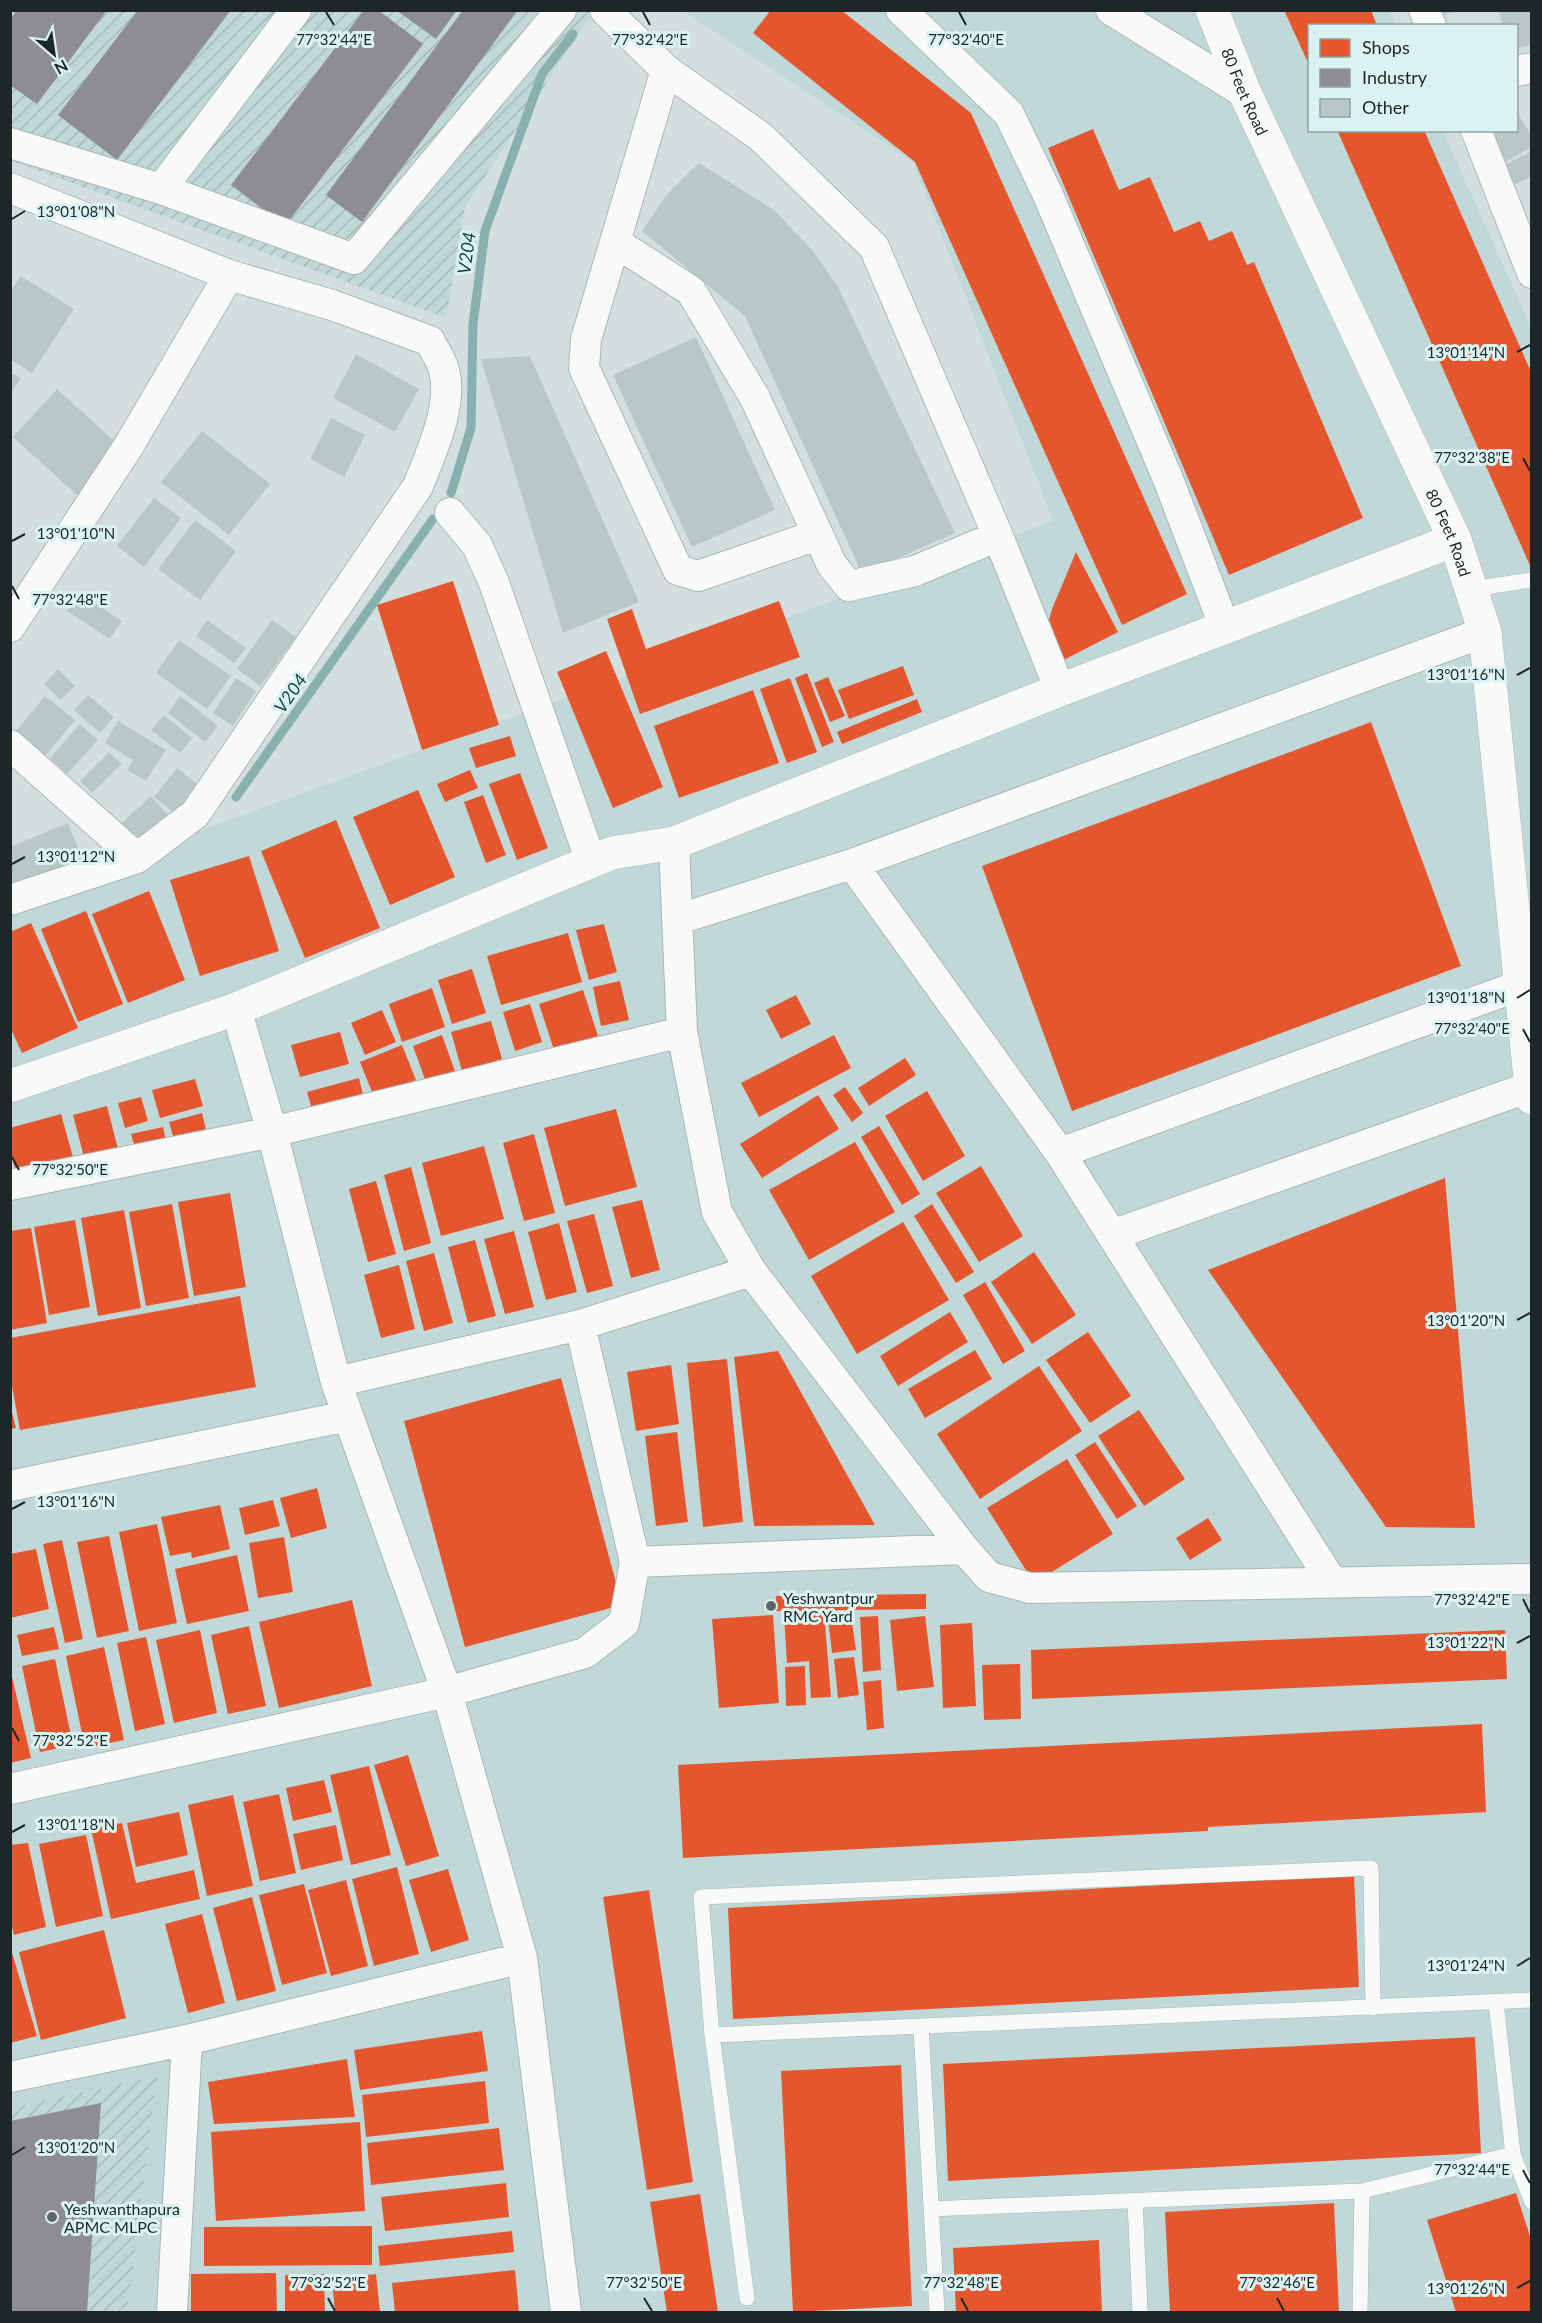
<svg xmlns="http://www.w3.org/2000/svg" width="1542" height="2323" font-family="Lato,sans-serif">
<style>
.built{fill:#c0d8d7}
.industrial{fill:url(#industrial-furrows)}
.shops{fill:#e4572e}
.industry{fill:#8d8d92}
.lines{fill:none;stroke-linecap:round;stroke-linejoin:round}
.stream{stroke:#87b0af;stroke-width:9}
.building{fill:#b8c8c8}
.service-casing{stroke:#acb6b6;stroke-width:16}
.minor-casing{stroke:#acb6b6;stroke-width:32}
.tertiary-casing{stroke:#acb6b6;stroke-width:34}
.service{stroke:#f8fafa;stroke-width:15}
.minor{stroke:#f8fafa;stroke-width:30}
.tertiary{stroke:#f8fafa;stroke-width:33}
.ticks{fill:none;stroke:#1e2727;stroke-width:2}
.poi-dot{fill:#5d6767;stroke:#daf2f1;stroke-width:2}
.labels{text-anchor:middle;dominant-baseline:central;stroke-width:6;stroke-linejoin:round;paint-order:stroke}
.street-label{font-size:16px;fill:#1e2727;stroke:#daf2f1}
.poi-label{font-size:16px;fill:#1e2727;stroke:#daf2f1;text-anchor:start}
.water-label{font-size:18px;font-style:italic;fill:#164746;stroke:#daf2f1}
.ticks-label{font-size:15px;text-anchor:middle;fill:#1e2727;stroke:#daf2f1;stroke-width:6;stroke-linejoin:round;paint-order:stroke}
</style>
<defs>
<pattern id="industrial-furrows" width="10" height="10" patternUnits="userSpaceOnUse" patternTransform="scale(1.5)"><rect width="10" height="10" fill="#c0d8d7"/><path d="M-1 1l2-2M0 10L10 0M9 11l2-2" fill="none" stroke="#a5b9b9"/></pattern>
</defs>
<rect width="100%" height="100%" fill="#d3dfdf"/>
<path class="built" d="M683 11H1389L1396 25 1310 26V130L1443 131 1531 327V2312H11V899L1053 521 913 162Z"/>
<path class="industrial" d="M10 11H594L465 207 446 318 11 161Z
M157 2076 127 2312H11L10 2108Z"/>
<path class="shops" d="M771 10H841L971 113 1187 594 1122 625 915 162 753 33Z
M1284 10H1371L1377 26H1310V67Z
M1093 129 1119 190 1150 177 1174 232 1200 221 1209 241 1232 231 1247 265 1254 262 1363 518 1229 575 1048 148Z
M1337 130H1424L1532 374V570Z
M1076 552 1118 632 1054 665 1043 642 1052 609Z
M453 581 499 725 422 750 377 605Z
M779 601 800 657 640 714 607 619 632 609 646 649Z
M606 651 663 787 613 808 557 672Z
M903 666 914 695 849 719 838 690Z
M807 673 834 742 822 747 795 678Z
M828 677 845 716 830 722 814 683Z
M790 678 817 752 787 763 760 689Z
M753 690 779 763 679 798 654 726Z
M917 699 922 712 842 744 837 732Z
M1371 722 1461 966 1072 1111 982 866Z
M510 736 516 756 476 768 469 748Z
M470 770 478 788 445 802 437 784Z
M520 773 548 848 517 860 489 784Z
M418 790 455 877 390 905 353 817Z
M483 795 506 855 486 863 464 802Z
M336 820 380 928 305 958 261 851Z
M249 856 279 951 200 976 170 880Z
M149 891 185 980 128 1003 92 914Z
M86 911 123 1004 78 1022 41 929Z
M31 923 78 1028 22 1053 10 1027V932Z
M604 924 617 972 589 980 576 930Z
M568 933 582 982 501 1005 487 956Z
M472 969 486 1013 452 1024 438 980Z
M620 981 629 1020 601 1026 593 987Z
M432 988 445 1027 402 1042 389 1004Z
M583 990 598 1036 554 1050 539 1004Z
M796 995 811 1024 781 1039 766 1010Z
M530 1004 542 1042 515 1051 503 1012Z
M382 1010 396 1042 365 1055 351 1023Z
M491 1021 502 1059 462 1071 451 1032Z
M340 1032 349 1064 300 1077 291 1045Z
M442 1035 455 1071 426 1082 413 1046Z
M834 1035 851 1068 759 1117 741 1083Z
M402 1045 416 1080 374 1097 360 1062Z
M905 1058 916 1075 869 1106 858 1088Z
M359 1078 363 1095 312 1110 307 1092Z
M195 1079 203 1106 160 1118 152 1090Z
M845 1087 863 1113 852 1122 833 1095Z
M927 1091 965 1156 923 1181 885 1116Z
M818 1095 839 1129 762 1178 740 1144Z
M141 1097 148 1121 125 1128 118 1103Z
M107 1106 118 1149 84 1157 73 1115Z
M616 1109 637 1187 565 1206 544 1128Z
M202 1113 207 1134 175 1143 169 1122Z
M61 1114 74 1161 17 1176 10 1151V1128Z
M879 1126 920 1194 902 1205 861 1137Z
M163 1127 166 1141 135 1148 131 1134Z
M534 1134 555 1213 524 1221 503 1143Z
M855 1142 895 1212 809 1260 769 1190Z
M484 1146 504 1219 441 1236 422 1163Z
M981 1166 1023 1236 979 1262 936 1193Z
M411 1167 431 1243 404 1251 384 1175Z
M1445 1178 1475 1528 1386 1527 1208 1270Z
M376 1181 396 1254 368 1262 349 1189Z
M230 1193 246 1287 194 1296 178 1202Z
M642 1200 660 1270 631 1278 612 1207Z
M172 1204 189 1298 146 1306 129 1212Z
M932 1204 974 1272 956 1283 914 1216Z
M124 1210 141 1308 98 1316 81 1218Z
M594 1214 613 1286 587 1293 567 1221Z
M75 1220 90 1307 49 1315 34 1227Z
M903 1222 949 1300 857 1354 811 1276Z
M559 1223 577 1292 546 1300 528 1232Z
M31 1228 47 1323 10 1330V1231Z
M514 1231 534 1307 505 1314 484 1239Z
M475 1240 496 1316 468 1323 448 1247Z
M1034 1252 1076 1315 1032 1344 991 1282Z
M434 1253 453 1323 424 1331 406 1261Z
M399 1265 415 1329 381 1338 364 1275Z
M985 1282 1025 1351 1003 1364 963 1295Z
M240 1296 256 1387 20 1430 10 1375V1338Z
M950 1312 968 1342 898 1386 880 1356Z
M1088 1332 1131 1396 1090 1423 1046 1360Z
M975 1350 992 1379 925 1418 908 1389Z
M778 1351 875 1525 754 1526 734 1357Z
M727 1359 743 1522 703 1527 687 1363Z
M671 1365 679 1424 636 1431 627 1372Z
M1039 1366 1082 1431 980 1499 937 1434Z
M561 1378 622 1605 465 1647 404 1421Z
M10 1404 16 1428 10 1429Z
M1139 1410 1185 1479 1144 1506 1098 1436Z
M677 1432 688 1522 656 1526 645 1436Z
M1095 1442 1137 1506 1117 1519 1075 1455Z
M1067 1459 1113 1534 1034 1583 987 1508Z
M317 1488 327 1528 291 1538 280 1498Z
M273 1500 280 1526 245 1535 239 1508Z
M220 1505 230 1549 192 1558 191 1552 170 1556 161 1517Z
M1208 1518 1222 1540 1190 1560 1176 1538Z
M157 1524 177 1623 139 1631 119 1532Z
M109 1536 129 1631 97 1638 77 1542Z
M284 1537 293 1592 258 1598 249 1543Z
M62 1540 83 1639 65 1643 43 1544Z
M36 1549 49 1609 10 1618V1554Z
M237 1555 249 1611 187 1624 175 1569Z
M926 1594V1609L776 1611V1596Z
M352 1600 372 1686 279 1708 259 1622Z
M824 1612 831 1697 811 1698 809 1661 787 1663 784 1616Z
M773 1615 779 1703 719 1708 712 1619Z
M851 1615 856 1650 832 1653 828 1618Z
M878 1616 881 1670 863 1672 860 1617Z
M925 1616 934 1687 897 1691 890 1620Z
M972 1623 976 1706 943 1708 940 1625Z
M249 1626 266 1706 228 1714 211 1635Z
M54 1627 59 1649 22 1656 17 1635Z
M200 1630 217 1713 174 1723 156 1640Z
M1505 1630 1507 1679 1032 1699 1031 1650Z
M146 1637 165 1724 135 1731 117 1643Z
M104 1647 124 1740 85 1748 66 1656Z
M854 1657 859 1695 838 1698 834 1659Z
M55 1659 73 1745 40 1752 22 1666Z
M1020 1664 1021 1719 984 1720 982 1665Z
M805 1666 806 1705 786 1706 785 1667Z
M10 1668 31 1758 10 1763Z
M881 1680 884 1728 867 1730 863 1682Z
M1482 1724 1486 1812 1208 1827V1831L683 1858 678 1765Z
M408 1755 439 1856 406 1866 374 1765Z
M369 1766 391 1855 351 1865 330 1775Z
M324 1780 332 1812 293 1821 286 1788Z
M279 1794 296 1873 260 1881 243 1802Z
M233 1795 253 1886 207 1896 188 1805Z
M179 1812 188 1855 136 1867 127 1823Z
M122 1823 136 1883 194 1870 200 1899 111 1919 91 1829Z
M336 1825 343 1860 301 1870 293 1834Z
M86 1835 103 1916 56 1927 39 1844Z
M28 1843 46 1927 14 1935 10 1919V1845Z
M397 1867 419 1954 374 1966 352 1879Z
M448 1869 469 1940 431 1952 409 1880Z
M1354 1875 1359 1987 733 2019 728 1908Z
M346 1880 368 1966 331 1976 308 1890Z
M304 1884 327 1973 282 1985 259 1895Z
M649 1890 693 2182 647 2190 603 1897Z
M252 1897 276 1991 237 2001 213 1908Z
M202 1914 225 2003 188 2013 165 1924Z
M104 1930 126 2018 41 2040 19 1952Z
M10 1946 37 2036 10 2043Z
M482 2031 488 2071 360 2090 354 2050Z
M1475 2037 1481 2153 948 2181 943 2064Z
M347 2059 355 2117 214 2124 208 2082Z
M901 2065 912 2306 793 2312 781 2071Z
M485 2081 489 2123 366 2137 362 2095Z
M360 2122 365 2211 216 2221 211 2132Z
M499 2128 504 2170 371 2185 367 2143Z
M506 2183 509 2217 385 2231 381 2197Z
M1516 2193 1532 2242V2312H1456L1427 2220Z
M700 2194 718 2312H667L650 2202Z
M1334 2203 1339 2312H1170L1165 2212Z
M372 2226V2265L204 2266V2227Z
M512 2231 514 2252 380 2266 378 2246Z
M1099 2240 1102 2312H956L953 2248Z
M515 2270 519 2312H395L392 2283Z
M276 2273 277 2312H191V2274Z
M324 2274 325 2312H285V2275Z
M376 2274 380 2312H335L332 2279Z"/>
<path class="industry" d="M17 10H107L37 104 10 85V20Z
M138 10H231L117 160 58 115Z
M364 10H378L423 44 285 226 231 185Z
M396 10H457L436 39Z
M463 10H518L362 222 326 195Z
M101 2103 87 2312H10V2121Z"/>
<g class="lines">
<path class="stream" d="M451 493 471 428 473 324 485 231 542 74 573 34
M236 797 433 519"/>
</g>
<path class="building" d="M1433 10H1455V11L1435 18Z
M1498 10H1532V44L1516 49V26H1503Z
M1518 114 1532 136V147L1505 162 1488 131 1516 130Z
M1532 151V176L1503 191 1492 171Z
M699 163 774 210 813 251 838 287 955 533 862 574 745 316 642 231 667 194Z
M21 276 74 309 32 373 10 359V292Z
M696 337 775 510 692 547 613 375Z
M356 354 419 389 395 432 333 398Z
M530 356 639 602 563 633 481 359Z
M10 372 21 378 10 395Z
M57 389 124 450 80 498 13 437Z
M331 418 365 435 344 477 310 459Z
M202 431 270 484 229 535 161 482Z
M154 498 181 518 144 567 117 546Z
M195 520 236 551 200 600 158 569Z
M79 593 122 621 110 639 67 611Z
M207 620 246 648 234 663 196 636Z
M272 620 296 637 260 686 237 669Z
M179 640 231 676 207 709 156 673Z
M58 669 75 686 61 700 44 684Z
M236 678 256 691 233 726 213 713Z
M88 695 114 717 100 733 74 710Z
M45 696 75 720 45 756 16 731Z
M180 696 218 726 205 742 168 713Z
M164 715 192 738 180 753 151 730Z
M118 721 166 750 146 781 127 770 133 760 105 743Z
M80 724 98 740 67 774 50 758Z
M109 752 122 764 92 793 80 781Z
M177 768 202 788 179 817 154 797Z
M151 796 170 817 141 845 121 824Z
M68 823 84 863 10 888V847Z"/>
<g class="lines">
<defs>
<path id="service" d="M1472 589 1532 580
M921 2027 937 2312
M712 2035 1532 2000
M1513 2154 1532 2202
M1135 2201 1140 2312
M931 2209 1362 2191 1513 2154 1496 2002
M747 2298 712 2035 701 1897 1371 1868 1373 2008
M1360 2312 1362 2191"/>
<path id="minor" d="M605 10 666 70 761 137 874 247 998 536 1060 690
M901 10 1009 114 1048 195 1168 479 1225 628
M1111 10 1245 93
M1424 10 1431 26
M666 70 615 242 691 291 755 398 832 565 849 586 915 571 998 536
M1516 71 1532 68
M1476 130 1532 273
M10 143 161 189 354 259 561 10
M10 188 229 275 332 305 430 341C434 350 440 358 443 367 455 402 431 453 418 486L195 814 137 858 10 900
M161 189 296 10
M615 242 586 339 584 368 678 570 698 576 817 535
M450 513 477 545 494 583 591 862
M10 627 128 447 229 275
M10 745 137 858
M674 843 682 1032 717 1212 751 1271 964 1549 989 1577 1030 1588 1532 1579
M852 864 1060 1153 1332 1582
M679 919 852 864 1485 632
M236 1009 272 1132 336 1382 447 1692 522 1958 566 2312
M1060 1153 1521 985
M10 1185 272 1132 682 1032
M1112 1235 1530 1087
M336 1382 580 1325 751 1271
M10 1486 347 1416
M635 1562 964 1549
M10 1789 447 1692 585 1653 624 1623 635 1562 580 1325
M10 2077 187 2040 522 1958
M172 2312 187 2040"/>
<g id="tertiary">
<path id="s1" d="M1212 10 1245 93 1455 540 1485 632 1532 1098"/>
<path d="M10 1086 236 1009 612 853 674 843 1060 690 1455 540"/>
</g>
</defs>
<use href="#service" class="service-casing"/>
<use href="#minor" class="minor-casing"/>
<use href="#tertiary" class="tertiary-casing"/>
<use href="#service" class="service"/>
<use href="#minor" class="minor"/>
<use href="#tertiary" class="tertiary"/>
</g>
<path class="ticks" d="M326 12 334 25M643 12 650 25M959 12 966 25M12 219 25 211M1517 352 1530 345M1523 458 1530 471M12 541 25 534M12 586 19 599M1517 675 1530 668M12 864 25 857M1517 998 1530 990M1523 1029 1530 1042M12 1157 19 1170M1517 1320 1530 1313M12 1509 25 1502M1523 1599 1530 1613M1517 1643 1530 1636M12 1728 19 1741M12 1832 25 1825M1517 1966 1530 1958M12 2155 25 2147M1523 2170 1530 2183M1517 2288 1530 2281M328 2298 335 2311M644 2298 652 2311M961 2298 968 2311M1277 2298 1284 2311"/>
<g class="poi-dot">
<circle cx="771" cy="1606" r="6"/>
<circle cx="52" cy="2217" r="6"/>
</g>
<g class="labels">
<g class="street-label">
<text stroke="none"><textPath href="#s1" startOffset="88">80 Feet Road</textPath></text>
<text stroke="none"><textPath href="#s1" startOffset="574">80 Feet Road</textPath></text>
</g>
<g class="poi-label">
<text x="783" y="1597">Yeshwantpur<tspan x="783" dy="18">RMC Yard</tspan></text>
<text x="64" y="2208">Yeshwanthapura<tspan x="64" dy="18">APMC MLPC</tspan></text>
</g>
<g class="water-label">
<text transform="translate(466 253) rotate(-82)">V204</text>
<text transform="translate(290 693) rotate(-55)">V204</text>
</g>
</g>
<g class="ticks-label">
<text x="334" y="45">77°32'44"E</text>
<text x="650" y="45">77°32'42"E</text>
<text x="966" y="45">77°32'40"E</text>
<text x="76" y="217">13°01'08"N</text>
<text x="1466" y="358">13°01'14"N</text>
<text x="1472" y="463">77°32'38"E</text>
<text x="76" y="539">13°01'10"N</text>
<text x="70" y="605">77°32'48"E</text>
<text x="1466" y="680">13°01'16"N</text>
<text x="76" y="862">13°01'12"N</text>
<text x="1466" y="1003">13°01'18"N</text>
<text x="1472" y="1034">77°32'40"E</text>
<text x="70" y="1175">77°32'50"E</text>
<text x="1466" y="1326">13°01'20"N</text>
<text x="76" y="1507">13°01'16"N</text>
<text x="1472" y="1605">77°32'42"E</text>
<text x="1466" y="1648">13°01'22"N</text>
<text x="70" y="1746">77°32'52"E</text>
<text x="76" y="1830">13°01'18"N</text>
<text x="1466" y="1971">13°01'24"N</text>
<text x="76" y="2153">13°01'20"N</text>
<text x="1472" y="2175">77°32'44"E</text>
<text x="328" y="2288">77°32'52"E</text>
<text x="644" y="2288">77°32'50"E</text>
<text x="961" y="2288">77°32'48"E</text>
<text x="1277" y="2288">77°32'46"E</text>
<text x="1466" y="2294">13°01'26"N</text>
</g>
<rect width="1542" height="2323" fill="none" stroke="#1e2727" stroke-width="24"/>
<rect x="1308" y="24" width="210" height="108" fill="#daf2f1" stroke="#8fa1a0" stroke-width="1.5"/>
<rect x="1320" y="39" width="30" height="18" fill="#e4572e" stroke="#8fa1a0" stroke-width="1.5"/>
<text x="1362" y="54" font-size="18" fill="#1e2727">Shops</text>
<rect x="1320" y="69" width="30" height="18" fill="#8d8d92" stroke="#8fa1a0" stroke-width="1.5"/>
<text x="1362" y="84" font-size="18" fill="#1e2727">Industry</text>
<rect x="1320" y="99" width="30" height="18" fill="#b8c8c8" stroke="#8fa1a0" stroke-width="1.5"/>
<text x="1362" y="114" font-size="18" fill="#1e2727">Other</text>
<g transform="translate(54 54) rotate(151)" stroke="#daf2f1" stroke-width="4.5" paint-order="stroke">
<path d="M0-4.5L10 22L0 15L-10 22Z" fill="#1e2727"/>
<text y="-9" font-size="16" font-weight="bold" text-anchor="middle" fill="#1e2727">N</text>
</g>
</svg>
